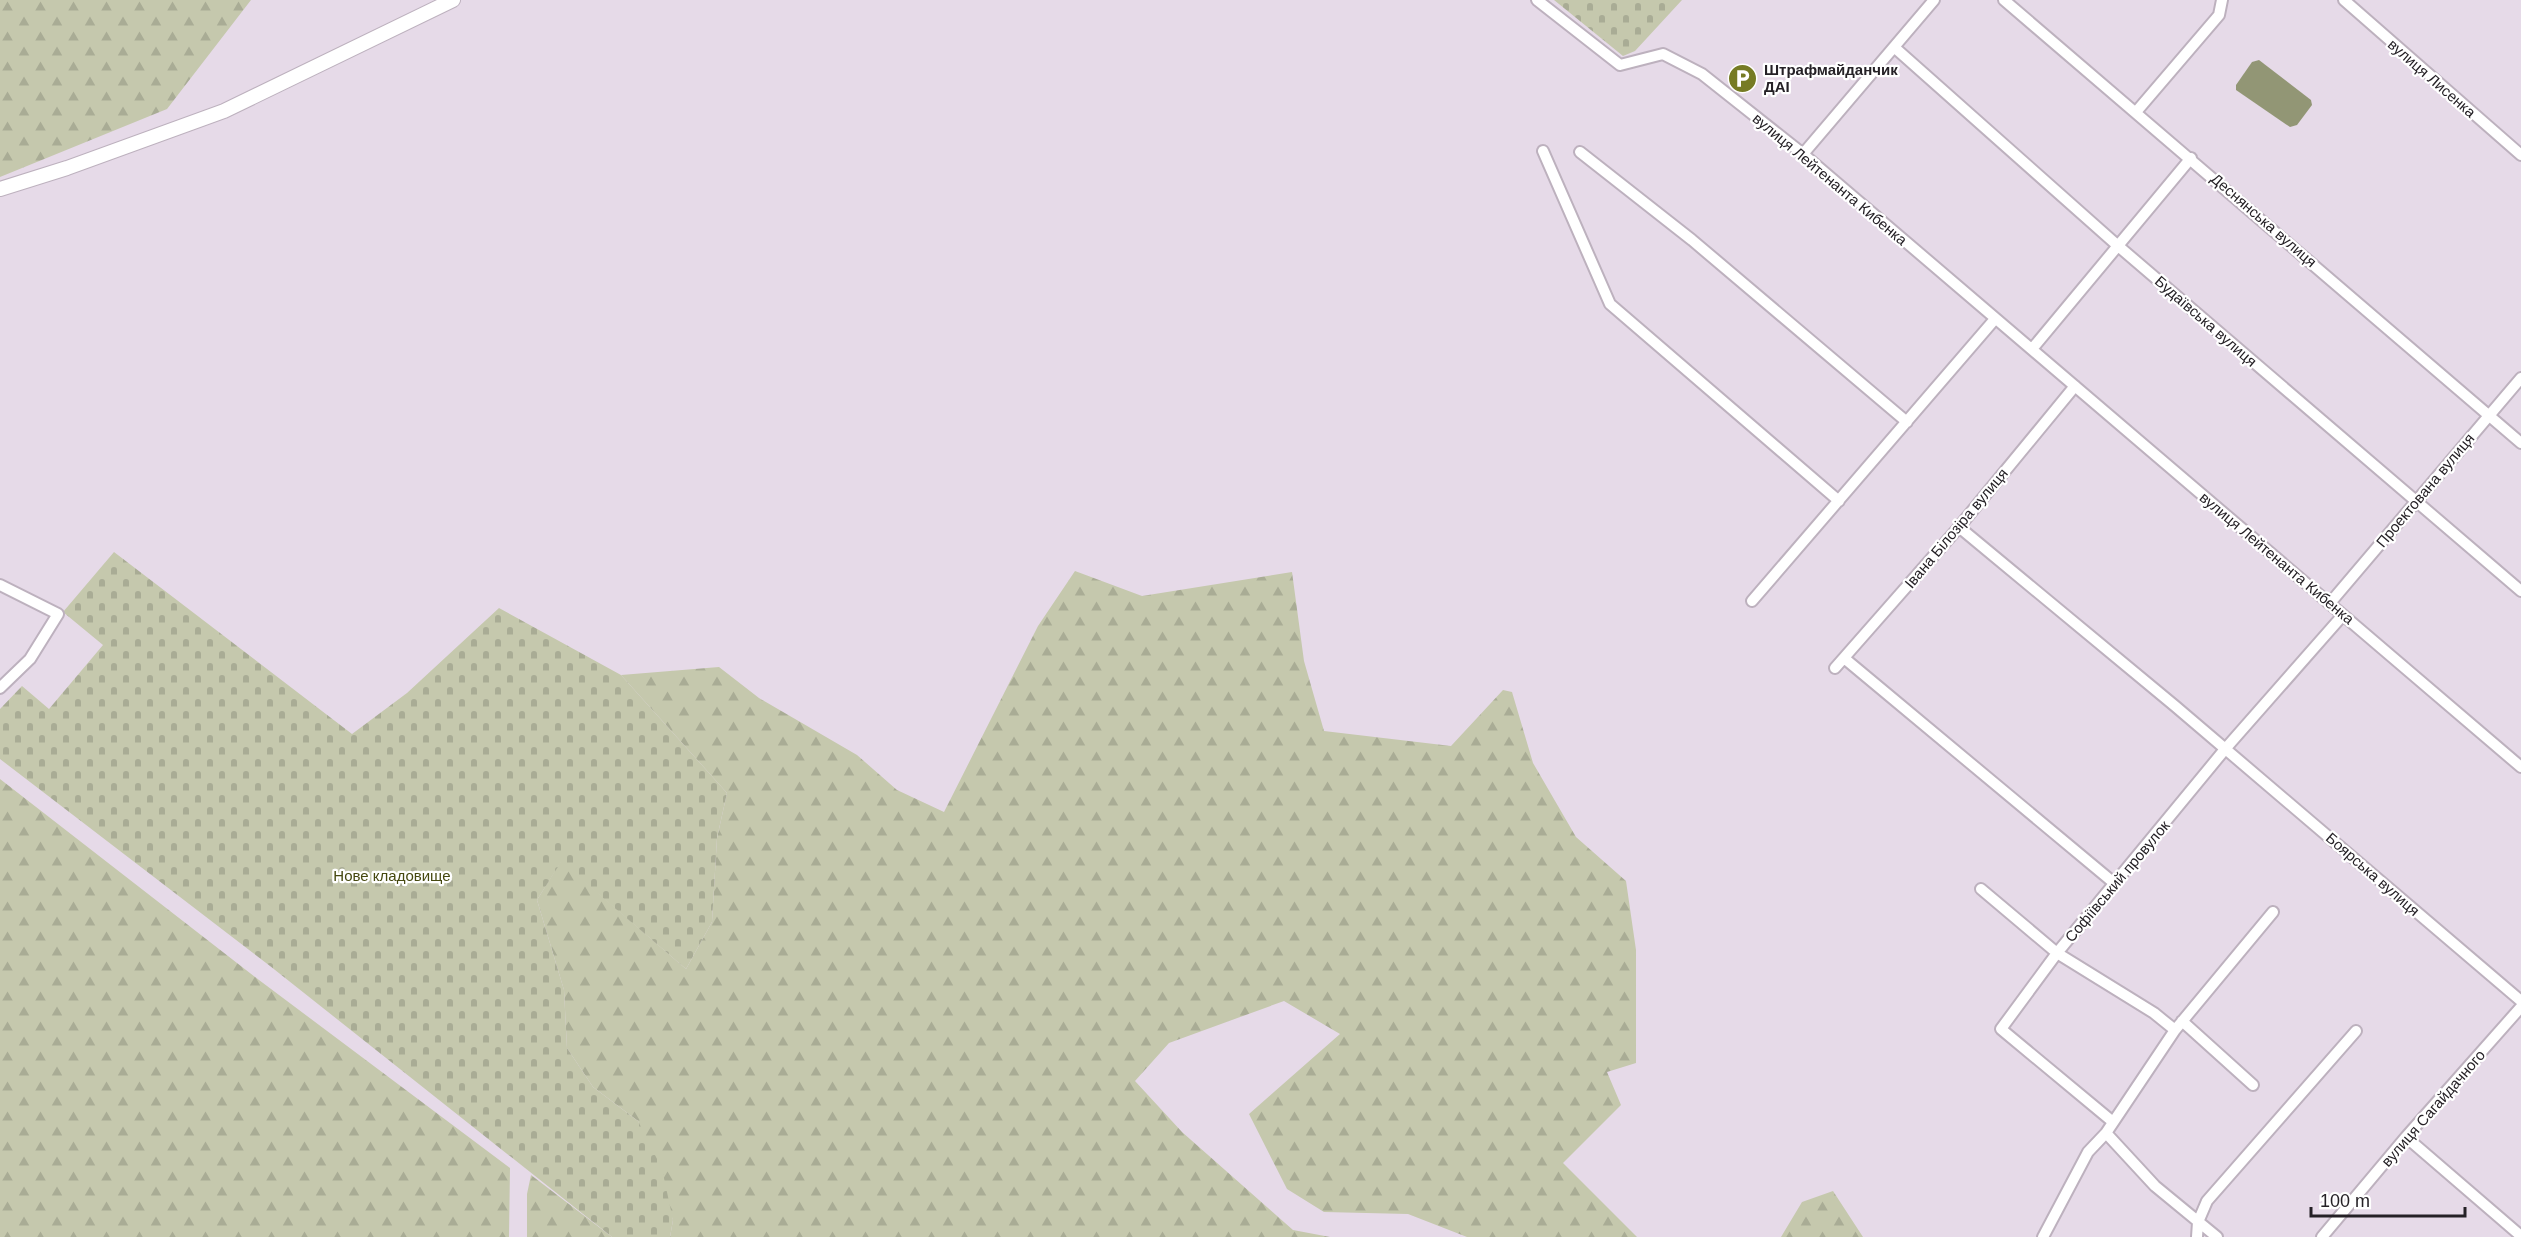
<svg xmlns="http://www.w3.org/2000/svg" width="2521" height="1237" font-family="Arial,sans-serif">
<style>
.forest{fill:url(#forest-firs)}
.cemetery{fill:url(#cemetery-stones)}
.water{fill:#929675}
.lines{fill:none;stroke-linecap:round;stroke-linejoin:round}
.minor-casing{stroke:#bdb1be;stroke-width:14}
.tertiary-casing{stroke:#bdb1be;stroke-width:16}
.minor{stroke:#fff;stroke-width:10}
.tertiary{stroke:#fff;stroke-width:14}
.labels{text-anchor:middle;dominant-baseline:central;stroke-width:4.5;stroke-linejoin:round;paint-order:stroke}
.poi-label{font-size:15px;font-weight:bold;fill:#252126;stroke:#fff;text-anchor:start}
.street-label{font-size:15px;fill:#252126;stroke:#fff}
.park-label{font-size:15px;fill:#45480f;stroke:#fff}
</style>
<defs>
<pattern id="forest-firs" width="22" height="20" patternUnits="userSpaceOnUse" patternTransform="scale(1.5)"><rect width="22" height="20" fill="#c5c8ad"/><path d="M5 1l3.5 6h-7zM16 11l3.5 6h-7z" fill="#a9ac95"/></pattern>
<pattern id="cemetery-stones" width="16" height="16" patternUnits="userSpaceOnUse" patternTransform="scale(1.5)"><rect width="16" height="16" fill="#c5c8ad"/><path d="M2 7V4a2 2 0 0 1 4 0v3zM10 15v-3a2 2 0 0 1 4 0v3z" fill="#a9ac95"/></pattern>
</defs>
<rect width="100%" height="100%" fill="#e6dae8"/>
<path class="forest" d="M0 0H251L167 109 0 177Z
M1075 571 1142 596 1292 572 1304 661 1324 731 1451 746 1503 690 1512 692 1533 763 1576 837 1626 881 1636 950V1063L1607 1072 1621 1105 1563 1163 1637 1237H1467L1408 1214 1324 1212 1287 1189 1249 1114 1340 1034 1284 1001 1169 1043 1135 1081 1182 1132 1293 1230 1330 1237H670L673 1220 638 1121 593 1087 567 1048 564 990 537 900 561 861 686 969 712 922 717 838 727 793 621 675 719 667 759 698 857 755 897 790 944 812 1038 626Z
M0 779 259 980 510 1168 509 1237H0Z
M531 1175 612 1237H527V1194Z
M1833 1191 1863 1237H1781L1802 1202Z"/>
<path class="cemetery" d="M1554 0H1682L1635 51 1623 56Z
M114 552 352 734 407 693 499 608 621 675 727 793 717 838 712 922 686 969 561 862 537 900 564 990 567 1048 593 1087 638 1121 662 1169 673 1220 670 1237H612L270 966 0 759V709L22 686 49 709 103 645 63 612Z"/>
<path class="water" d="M2259 60 2311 100 2312 105 2297 125 2290 127 2236 90V85L2252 62Z"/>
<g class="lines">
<defs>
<path id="minor" d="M1537 0 1620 65 1663 54 1702 74 1803 154 2521 767
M2004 0 2521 443
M2344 0 2521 155
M1894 47 2117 245 2521 591
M2136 112 2219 15 2222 0
M1543 151 1610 304 1839 501
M1580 152 1692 240 1907 422
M1803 154 1934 0
M2032 349 2191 158
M1959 527 2175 706 2521 1001
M0 585 58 614 30 659 0 688
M1752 601 1995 319
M2330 603 2521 378
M1844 658 2114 883
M1835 668 1959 527 2075 386
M1981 889 2057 953 2001 1029 2113 1122
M2182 1021 2253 1085
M2175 1030 2154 1013 2057 953 2226 748 2343 615
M2106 1133 2155 1186 2217 1237
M2406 1137 2521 1236
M2043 1237 2088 1152 2106 1133 2175 1030 2273 912
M2197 1237 2198 1222 2207 1201 2356 1031
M2322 1237 2406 1137 2521 1007"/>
<path id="tertiary" d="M0 189 67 168 224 111 453 0"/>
</defs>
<use href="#minor" class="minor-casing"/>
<use href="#tertiary" class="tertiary-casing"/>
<use href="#minor" class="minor"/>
<use href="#tertiary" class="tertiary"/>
</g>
<defs>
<symbol id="parking-disc" viewBox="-11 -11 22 22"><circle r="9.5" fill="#767b24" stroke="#fff"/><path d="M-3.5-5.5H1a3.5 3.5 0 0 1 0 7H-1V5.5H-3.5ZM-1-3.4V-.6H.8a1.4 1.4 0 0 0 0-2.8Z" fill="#fff"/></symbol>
</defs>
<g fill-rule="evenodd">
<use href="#parking-disc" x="1726" y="62" width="33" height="33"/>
</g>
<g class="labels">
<g class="poi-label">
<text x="1764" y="69">Штрафмайданчик<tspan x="1764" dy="17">ДАІ</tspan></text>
</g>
<g class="street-label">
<text transform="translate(2432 78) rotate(41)">вулиця Лисенка</text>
<text transform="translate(1830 179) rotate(40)">вулиця Лейтенанта Кибенка</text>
<text transform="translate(2264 220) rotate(41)">Деснянська вулиця</text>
<text transform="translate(2206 321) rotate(41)">Будаївська вулиця</text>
<text transform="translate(2425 490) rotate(-50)">Проектована вулиця</text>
<text transform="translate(1956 528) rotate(-50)">Івана Білозіра вулиця</text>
<text transform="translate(2277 558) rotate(40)">вулиця Лейтенанта Кибенка</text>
<text transform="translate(2373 874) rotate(41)">Боярська вулиця</text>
<text transform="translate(2117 881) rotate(-50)">Софіївський провулок</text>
<text transform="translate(2433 1108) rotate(-49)">вулиця Сагайдачного</text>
</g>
<g class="park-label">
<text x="392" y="875">Нове кладовище</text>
</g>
</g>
<path d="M2311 1207v9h154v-9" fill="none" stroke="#252126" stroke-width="3"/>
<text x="2320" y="1207" font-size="18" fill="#252126" stroke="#ffffff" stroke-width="4.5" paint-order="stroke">100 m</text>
</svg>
